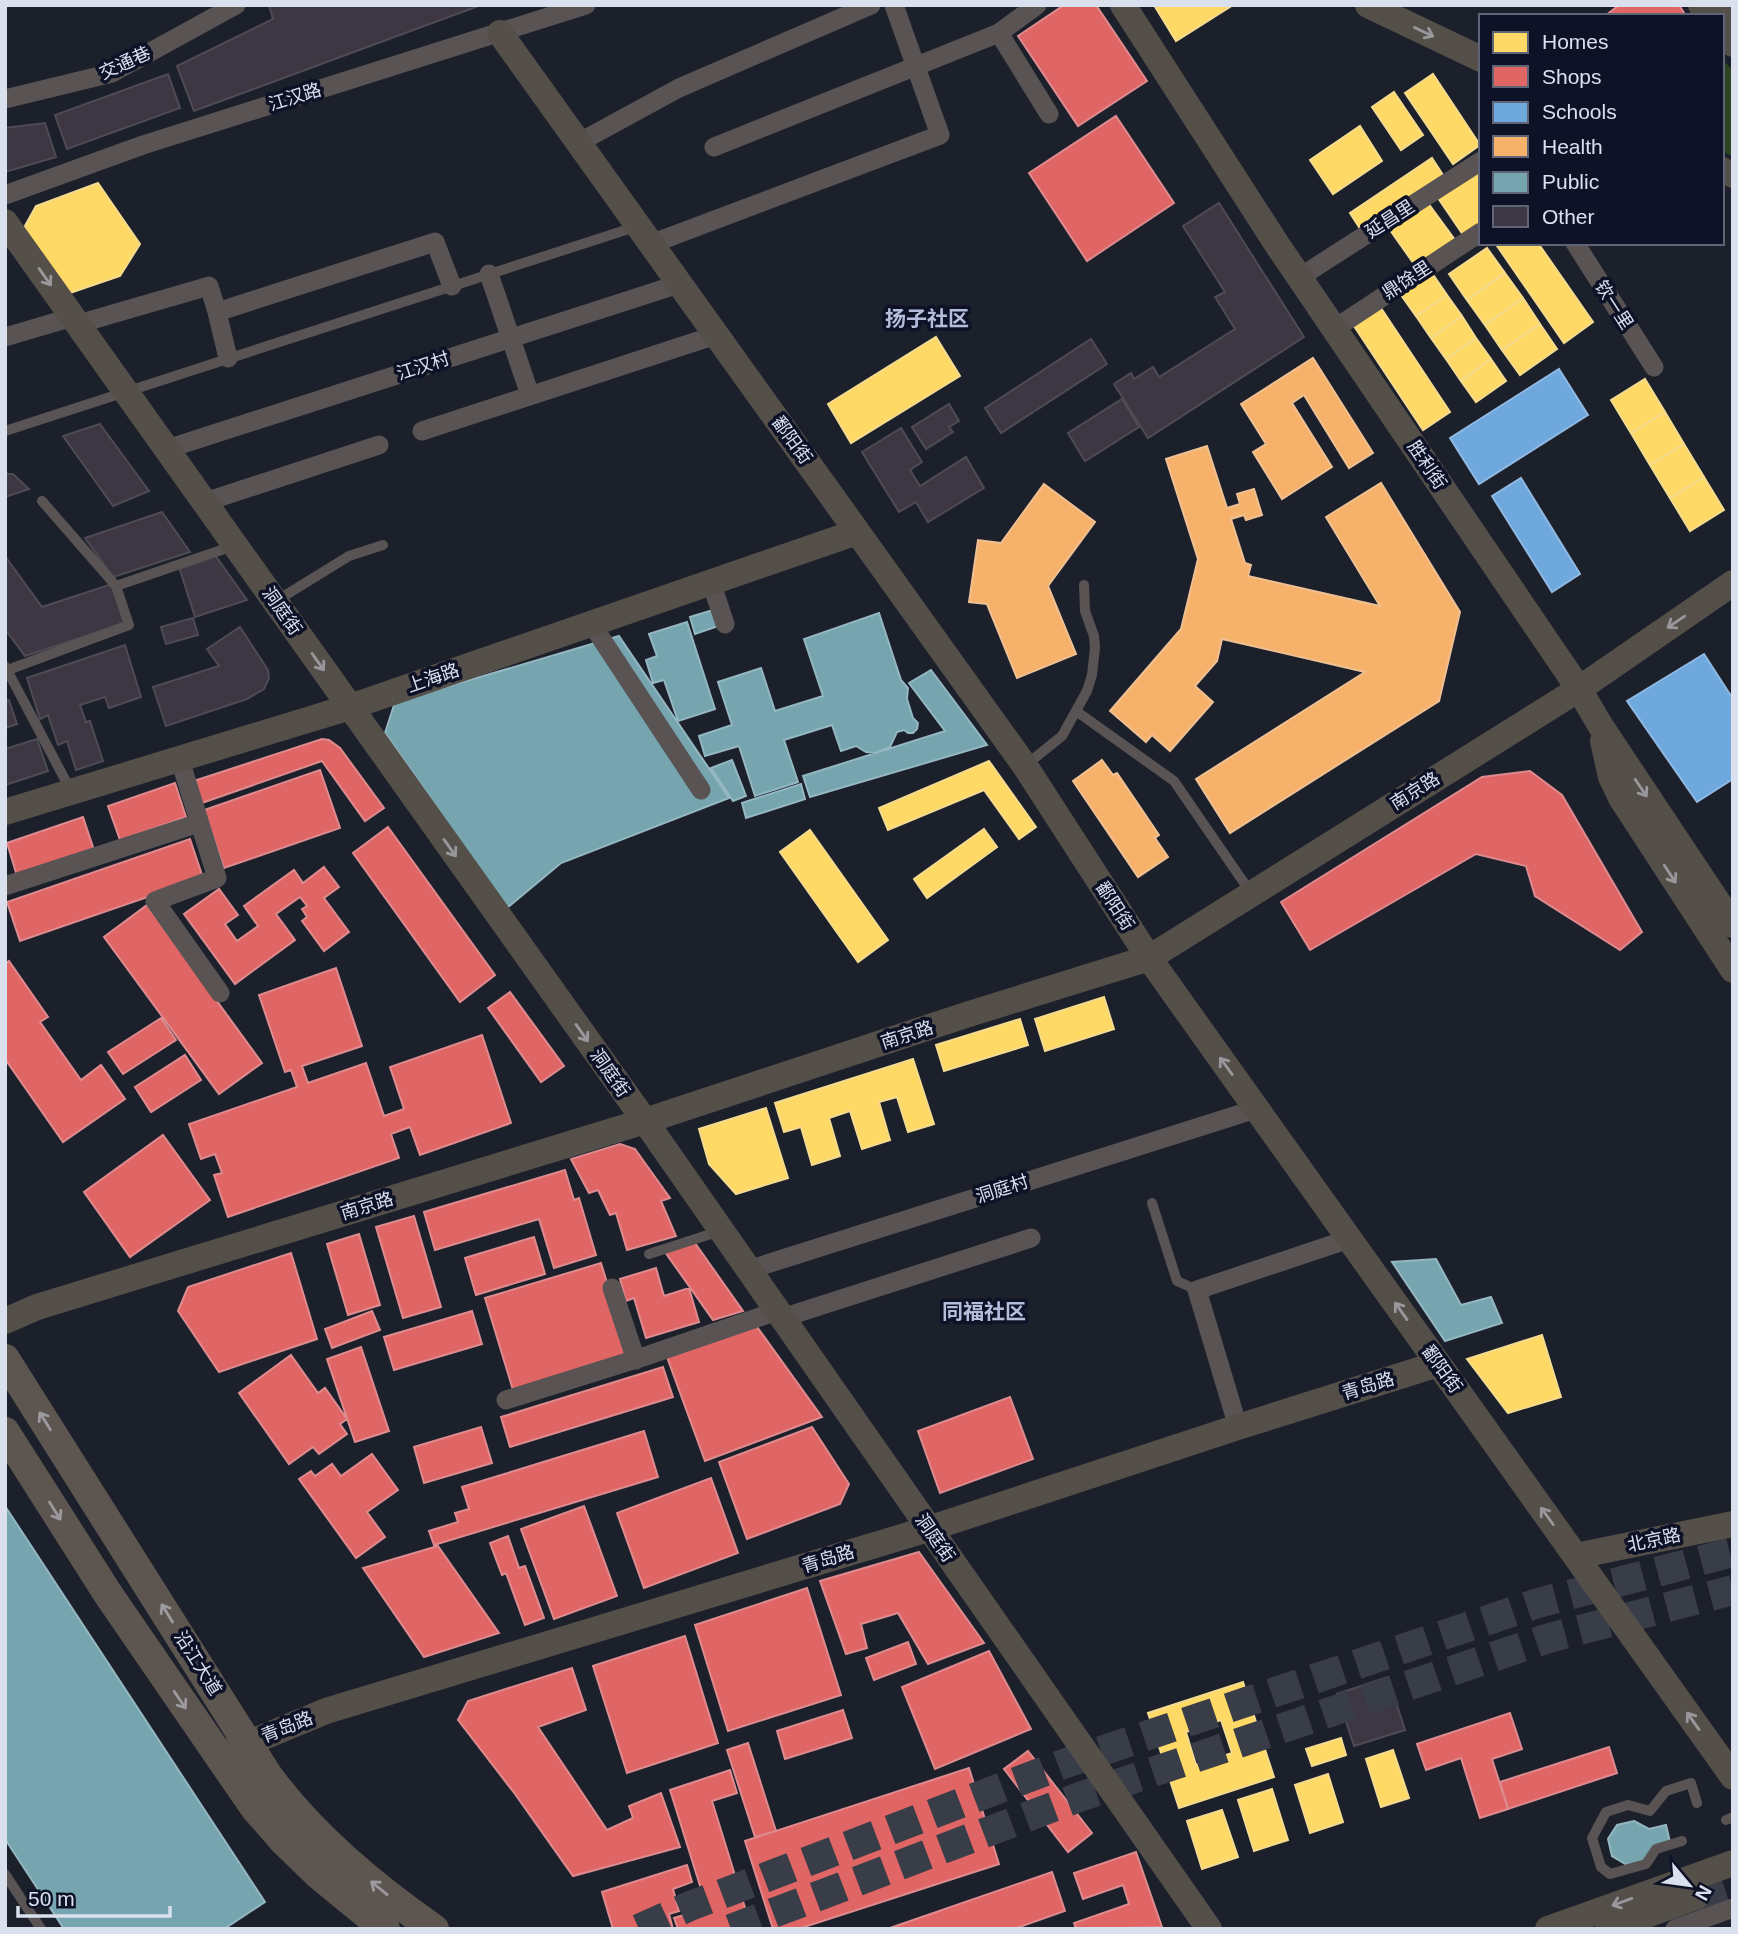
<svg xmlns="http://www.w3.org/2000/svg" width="1738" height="1934" font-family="Helvetica,'Noto Sans SC',sans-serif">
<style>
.green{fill:#2d4421}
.homes{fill:#ffd966;stroke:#f4db8f;stroke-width:2;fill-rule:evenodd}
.shops{fill:#e06666;stroke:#de8b8f;stroke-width:2}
.schools{fill:#6fa8dc;stroke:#8fb9e2;stroke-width:2}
.health{fill:#f6b26b;stroke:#eec093;stroke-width:2}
.public{fill:#76a5af;stroke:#94b7c2;stroke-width:2}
.building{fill:#3d3643;stroke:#4f4b54;stroke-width:2}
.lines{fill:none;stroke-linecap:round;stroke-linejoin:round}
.primary-tunnel{stroke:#393d48;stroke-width:30;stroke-dasharray:30 15;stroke-linecap:butt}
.lane{stroke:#595453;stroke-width:10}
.street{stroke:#595453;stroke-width:19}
.secondary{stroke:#554f4a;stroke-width:26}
.primary{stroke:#5d554f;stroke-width:30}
.oneway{stroke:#98989c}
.oneway2{stroke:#9c9a9f}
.labels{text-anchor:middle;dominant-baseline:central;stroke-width:7;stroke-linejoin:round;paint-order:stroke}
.street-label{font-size:18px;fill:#dbe0ef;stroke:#0d1227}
.quarter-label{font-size:21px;font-weight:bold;fill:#b4bdda;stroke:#0d1227}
</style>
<rect width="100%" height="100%" fill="#1c202b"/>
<path class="green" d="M1722 59 1733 71V157L1722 151Z"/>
<path class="homes" d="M1154 5H1233L1176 41Z
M1433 74 1480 145 1453 164 1405 93Z
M1394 92 1423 135 1401 150 1372 107Z
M1360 126 1382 161 1333 194 1310 160Z
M1432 158 1443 175 1361 230 1350 213Z
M1481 168V229L1466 239 1438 198Z
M98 183 140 244 120 276 64 295 20 235 36 206Z
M1428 203 1458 244 1419 271 1390 230Z
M1495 243H1538L1593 322 1564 343Z
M1487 248 1505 273 1467 300 1449 274Z
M1432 273 1447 295 1416 316 1401 295Z
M1505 273 1523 298 1485 325 1467 300Z
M1447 295 1462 316 1431 338 1416 316Z
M1523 298 1540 324 1502 350 1485 325Z
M1377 302 1450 412 1423 430 1350 320Z
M1462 316 1476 338 1446 359 1431 338Z
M1540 324 1557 349 1520 375 1502 350Z
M936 337 960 376 851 443 828 404Z
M1476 338 1491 359 1461 381 1446 359Z
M1491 359 1506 381 1476 402 1461 381Z
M1645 379 1665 412 1631 433 1611 400Z
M1665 412 1684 444 1650 465 1631 433Z
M1684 444 1704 477 1670 498 1650 465Z
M1704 477 1724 510 1690 531 1670 498Z
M989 761 1036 827 1019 839 984 790 888 830 879 808Z
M984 829 997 847 927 898 914 879Z
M810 830 888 940 858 962 780 852Z
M1104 997 1114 1029 1045 1051 1035 1019Z
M1020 1019 1028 1045 944 1071 936 1045Z
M913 1059 934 1124 908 1132 897 1097 879 1102 890 1140 862 1149 850 1111 829 1118 840 1156 812 1165 801 1127 784 1132 775 1103Z
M766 1108 788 1178 736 1194 709 1164 699 1129Z
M1542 1335 1561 1397 1508 1413 1467 1359Z
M1243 1682 1274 1777 1179 1808 1148 1713ZM1221 1720 1232 1753 1196 1765 1186 1732Z
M1341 1738 1346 1755 1312 1766 1306 1749Z
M1393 1750 1409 1798 1381 1807 1366 1759Z
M1328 1774 1343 1822 1310 1833 1295 1785Z
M1272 1789 1288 1840 1254 1851 1238 1800Z
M1222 1810 1238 1857 1202 1869 1187 1821Z"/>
<path class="shops" d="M1064 5H1096L1147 81 1078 126 1018 36Z
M1619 5H1679L1686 16H1605Z
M1116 116 1174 203 1087 261 1029 173Z
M322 739 329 740 340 748 384 808 365 821 322 761 202 803 194 781Z
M320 770 340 828 224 868 204 810Z
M1530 771 1562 795 1642 932 1620 950 1535 896 1526 866 1476 854 1310 950 1281 902 1482 777Z
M175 783 186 817 120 840 108 806Z
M83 817 94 850 17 876 7 843Z
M388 827 495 975 460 1002 353 853Z
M190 839 203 878 20 941 7 902Z
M324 867 339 887 324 898 349 932 324 951 302 921 307 917 302 909 307 906 300 897 276 914 295 940 235 984 184 914 219 889 238 915 225 924 237 941 258 926 244 906 294 870 303 883Z
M147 905 262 1063 219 1094 104 937Z
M9 961 48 1017 40 1022 81 1080 101 1065 125 1099 63 1142 5 1059V964Z
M336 968 362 1046 302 1066 308 1083 366 1063 384 1116 404 1109 390 1067 482 1035 511 1123 420 1155 410 1127 391 1134 399 1158 228 1217 214 1175 222 1173 215 1154 201 1159 189 1124 297 1087 291 1070 285 1072 259 995Z
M510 992 564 1066 541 1082 488 1008Z
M161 1018 176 1040 123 1074 108 1052Z
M185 1055 201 1080 151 1112 135 1087Z
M163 1135 210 1200 130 1257 84 1192Z
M620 1144 635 1149 670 1198 661 1201 676 1236 627 1250 616 1213 610 1215 598 1190 589 1193 571 1159Z
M565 1170 574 1200 579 1198 596 1255 554 1268 539 1219 435 1250 424 1212Z
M414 1216 441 1307 403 1318 376 1227Z
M359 1234 380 1305 348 1315 327 1244Z
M534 1237 545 1274 476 1295 465 1258Z
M695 1243 743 1311 713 1320 665 1252Z
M291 1253 317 1339 219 1372 178 1311 188 1287Z
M601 1263 629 1355 513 1390 485 1298Z
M656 1268 664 1296 689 1288 699 1322 646 1338 634 1298 626 1301 620 1279Z
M372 1311 380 1330 332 1348 325 1329Z
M472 1311 482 1344 394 1370 384 1337Z
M755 1324 822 1417 705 1461 667 1357Z
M361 1347 389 1431 355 1442 327 1359Z
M291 1355 318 1393 325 1388 347 1419 340 1424 347 1434 319 1454 313 1447 289 1464 239 1393Z
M663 1367 673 1397 510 1447 501 1417Z
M1010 1397 1033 1459 940 1493 918 1431Z
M481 1427 492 1463 424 1483 414 1447Z
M812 1427 849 1484 840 1504 747 1539 719 1462Z
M644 1431 658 1477 434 1545 429 1531 458 1522 455 1513 469 1509 462 1487Z
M372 1454 398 1490 367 1512 385 1537 356 1558 299 1479 311 1471 315 1476 332 1464 341 1476Z
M711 1478 738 1553 644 1588 617 1513Z
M584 1506 617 1596 554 1619 521 1529Z
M508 1536 519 1568 525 1566 544 1618 525 1625 506 1573 502 1575 490 1543Z
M438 1546 499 1633 424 1657 363 1568Z
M919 1552 984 1643 928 1664 898 1613 861 1624 867 1648 846 1654 820 1581Z
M807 1588 841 1695 728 1731 695 1625Z
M685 1636 718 1743 627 1773 593 1666Z
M908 1642 916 1664 874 1680 866 1658Z
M989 1651 1031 1729 935 1769 902 1687Z
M572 1668 586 1710 538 1727 607 1830 633 1818 629 1806 661 1793 680 1847 573 1876 515 1794 458 1720 468 1701Z
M843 1710 852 1738 785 1759 777 1731Z
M1510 1713 1522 1749 1492 1759 1508 1809 1480 1818 1461 1758 1426 1770 1417 1744Z
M748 1743 776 1831 755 1837 727 1750Z
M1609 1747 1617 1773 1508 1809 1500 1782Z
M1028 1751 1092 1833 1068 1852 1004 1769Z
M969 1768 999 1864 798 1929H773L745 1841Z
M730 1770 737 1793 712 1801 751 1927 745 1929H678L674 1918 707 1908 670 1790Z
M1136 1852 1162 1927 1076 1929 1074 1923 1129 1904 1123 1885 1083 1899 1074 1873Z
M687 1865 692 1882 673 1889 679 1911 669 1914 673 1929H613L602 1892Z
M1052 1872 1065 1911 1014 1929H887Z"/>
<path class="schools" d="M1559 369 1588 415 1479 484 1450 438Z
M1521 478 1580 574 1552 592 1492 496Z
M1704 654 1733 699V779L1697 802 1627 701Z"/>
<path class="health" d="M1313 358 1373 453 1349 468 1304 395 1292 403 1332 467 1282 499 1253 452 1266 444 1241 404Z
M1207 446 1227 508 1240 504 1237 494 1254 489 1262 515 1246 520 1244 515 1231 519 1245 563 1251 565 1248 576 1380 606 1326 517 1381 483 1460 612 1439 701 1230 833 1196 779 1365 672 1222 639 1217 661 1195 686 1213 702 1170 751 1152 735 1146 742 1110 711 1181 629 1198 559 1166 459Z
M1044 484 1095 522 1048 586 1076 654 1017 678 987 604 969 602 978 540 1001 543Z
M1102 760 1113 775 1117 773 1159 835 1155 838 1168 857 1138 877 1073 781Z"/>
<path class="public" d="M713 610 718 626 695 634 690 617Z
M879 613 901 680 908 688 907 699 913 718 918 723 917 729 913 733H908L904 730 897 732 890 747 875 753 866 752 856 746 841 751 832 725 784 740 798 782 755 796 739 746 705 756 699 736 732 725 718 682 761 668 775 711 823 696 804 639Z
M687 622 715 709 678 721 664 680 653 683 646 660 657 656 649 634Z
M619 636 729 798 561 863 507 908 385 733 395 702Z
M931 670 987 745 810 797 803 776 945 731 909 683Z
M732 760 746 796 733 801 711 768Z
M801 784 805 799 746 818 742 803Z
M1436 1259 1461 1305 1491 1297 1502 1323 1445 1341 1392 1262Z
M5 1506 265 1902 224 1929H64L5 1839Z
M1634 1821 1649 1829 1666 1825 1670 1842 1644 1861 1627 1865 1612 1856 1608 1839 1617 1825Z"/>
<path class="building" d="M269 5H481L194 111 177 66 273 19Z
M168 74 180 108 67 149 55 115Z
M45 123 56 157 5 172V128Z
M1219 203 1304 337 1148 438 1114 384 1131 373 1134 379 1153 367 1159 377 1235 329 1215 297 1225 292 1183 226Z
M1091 339 1107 364 1001 433 985 408Z
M1122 399 1139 427 1085 461 1068 433Z
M949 404 959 421 949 427 953 432 926 449 912 427Z
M100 424 149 491 113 506 63 436Z
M901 428 922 462 910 470 920 486 966 457 984 488 928 522 916 502 899 512 862 452Z
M5 468 7 474H13L29 489 5 497Z
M162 512 190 552 113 577 85 538Z
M215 555 247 600 195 617 179 567Z
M5 556 42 607 112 584 125 623 25 656 5 629Z
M193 618 198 635 166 644 161 627Z
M240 627 268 670 269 678 264 689 247 699 166 726 153 687 219 666 207 649Z
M125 645 141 697 109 708 105 697 80 705 86 722 90 721 103 761 76 770 67 741 58 745 48 715 40 719 27 678Z
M9 700 17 724 5 728V701Z
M37 739 48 771 5 785V749Z
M1388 1677 1405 1730 1354 1746 1337 1694Z"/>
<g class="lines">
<path class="primary-tunnel" d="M1696 1897 1733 1885
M639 1929 690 1906 1069 1762 1538 1603 1733 1552
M731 1929 1082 1796 1549 1638 1733 1590"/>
<path class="lane" d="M5 431 638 226
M42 501 116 586
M276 601 349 556 383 545
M5 666 70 789
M5 671 129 625 116 586 233 546
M1076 711 1174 781 1251 893
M1026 765 1062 736 1087 691 1092 675 1095 648 1094 636 1085 611 1084 585
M1152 1203 1177 1281 1197 1290
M649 1254 720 1231
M1726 1820 1733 1817
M1682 1841 1656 1849 1646 1864 1610 1874 1601 1867 1592 1838 1606 1812 1628 1805 1650 1811 1666 1791 1691 1783 1697 1803
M5 1874 41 1929"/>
<path class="street" d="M999 33 1049 114
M5 99 112 73 236 5
M578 143 679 88 871 5
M714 147 999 33 1037 5
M5 195 143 145 586 5
M1575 243 1654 367
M651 244 940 135 894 5
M489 274 530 395
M1300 277 1481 161
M217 312 228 358
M78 324 209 286 217 312 435 242 452 286
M1334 329 1481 232
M5 337 73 317
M422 431 716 335
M167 449 679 284
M205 502 379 445
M711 582 725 624
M591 623 701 790
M179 757 217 878 155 901 220 993
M5 886 199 823
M748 1270 1256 1109
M612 1288 636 1360
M782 1318 1031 1238
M506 1400 643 1357 777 1311
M1238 1427 1197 1290 1349 1239
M1675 1929 1733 1908"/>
<path class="secondary" d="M1123 5 1278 246 1579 689 1600 725 1733 925
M1368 5 1481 59
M1701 5 1709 16
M1724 5 1733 16
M1722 32 1733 44
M500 33 1025 766 1149 958 1733 1777
M1722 170 1733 175
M5 222 645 1121 1209 1929
M1603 741 1611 777 1621 798 1733 970
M5 812 350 707 857 532
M5 1321 37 1307 645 1121 969 1014 1149 958 1579 689 1733 583
M1576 1556 1733 1524
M230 1751 326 1711 928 1529 1238 1427 1438 1364
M1548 1929 1733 1863
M1608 1929 1696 1897"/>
<path class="primary" d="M5 1359 268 1776C313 1837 372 1886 434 1929
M5 1432 108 1594 255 1808 284 1841 319 1875 385 1929"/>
</g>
<defs><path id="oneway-shaft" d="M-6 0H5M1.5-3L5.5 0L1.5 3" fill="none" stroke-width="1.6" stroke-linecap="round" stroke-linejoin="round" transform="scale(1.75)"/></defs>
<g class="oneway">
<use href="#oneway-shaft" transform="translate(1424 32) rotate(25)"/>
<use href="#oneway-shaft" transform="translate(45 277) rotate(55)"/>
<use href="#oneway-shaft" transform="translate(1676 622) rotate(146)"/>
<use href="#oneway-shaft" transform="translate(318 662) rotate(55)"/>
<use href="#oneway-shaft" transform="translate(1641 788) rotate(56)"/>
<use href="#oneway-shaft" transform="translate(450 848) rotate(55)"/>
<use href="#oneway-shaft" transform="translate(1670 874) rotate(57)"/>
<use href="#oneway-shaft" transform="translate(582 1033) rotate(55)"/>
<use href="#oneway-shaft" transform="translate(1226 1066) rotate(-126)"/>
<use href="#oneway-shaft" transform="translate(1401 1311) rotate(-125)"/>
<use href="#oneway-shaft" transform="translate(1547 1516) rotate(-126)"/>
<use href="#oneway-shaft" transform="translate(1693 1721) rotate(-125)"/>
<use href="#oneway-shaft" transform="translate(1622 1902) rotate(160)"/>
</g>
<g class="oneway2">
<use href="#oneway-shaft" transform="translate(45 1421) rotate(-122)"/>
<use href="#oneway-shaft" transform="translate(55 1511) rotate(58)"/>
<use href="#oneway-shaft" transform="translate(167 1613) rotate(-122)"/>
<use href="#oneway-shaft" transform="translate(180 1700) rotate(56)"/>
<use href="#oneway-shaft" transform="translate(379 1888) rotate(-141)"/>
</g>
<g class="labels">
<g class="street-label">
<text transform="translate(125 63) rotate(-25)">交通巷</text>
<text transform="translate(295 97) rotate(-17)">江汉路</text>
<text transform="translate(1390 219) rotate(-33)">延昌里</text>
<text transform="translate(1407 280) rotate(-33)">鼎馀里</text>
<text transform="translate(1614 305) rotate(57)">钦一里</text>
<text transform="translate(423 366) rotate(-18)">江汉村</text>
<text transform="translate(792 440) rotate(54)">鄱阳街</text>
<text transform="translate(1427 465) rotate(56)">胜利街</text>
<text transform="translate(282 611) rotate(55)">洞庭街</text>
<text transform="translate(433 678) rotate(-19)">上海路</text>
<text transform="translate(1415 791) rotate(-32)">南京路</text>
<text transform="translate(1115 906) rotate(57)">鄱阳街</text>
<text transform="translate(907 1035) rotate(-18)">南京路</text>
<text transform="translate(610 1073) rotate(55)">洞庭街</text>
<text transform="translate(1002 1189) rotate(-18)">洞庭村</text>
<text transform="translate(367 1206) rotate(-17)">南京路</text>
<text transform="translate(1442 1369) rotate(54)">鄱阳街</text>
<text transform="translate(1368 1386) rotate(-17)">青岛路</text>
<text transform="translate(935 1538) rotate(55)">洞庭街</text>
<text transform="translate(1654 1540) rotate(-12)">北京路</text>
<text transform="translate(828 1559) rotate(-17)">青岛路</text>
<text transform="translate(198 1663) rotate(58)">沿江大道</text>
<text transform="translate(287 1727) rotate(-22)">青岛路</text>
</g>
<g class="quarter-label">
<text x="927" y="318">扬子社区</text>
<text x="984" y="1311">同福社区</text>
</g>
</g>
<rect width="1738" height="1934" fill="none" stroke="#dbe0ef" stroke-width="14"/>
<rect x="1479" y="14" width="245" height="231" fill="#0d1227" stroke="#5f6477" stroke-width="2"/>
<rect x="1493" y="32" width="35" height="21" fill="#ffd966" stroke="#5f6477" stroke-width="2"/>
<text x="1542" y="49" font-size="21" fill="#dbe0ef">Homes</text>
<rect x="1493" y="66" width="35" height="21" fill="#e06666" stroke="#5f6477" stroke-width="2"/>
<text x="1542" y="84" font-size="21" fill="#dbe0ef">Shops</text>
<rect x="1493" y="102" width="35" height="21" fill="#6fa8dc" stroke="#5f6477" stroke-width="2"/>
<text x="1542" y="119" font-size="21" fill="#dbe0ef">Schools</text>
<rect x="1493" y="136" width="35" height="21" fill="#f6b26b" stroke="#5f6477" stroke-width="2"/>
<text x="1542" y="154" font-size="21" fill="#dbe0ef">Health</text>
<rect x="1493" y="172" width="35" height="21" fill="#76a5af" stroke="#5f6477" stroke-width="2"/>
<text x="1542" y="189" font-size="21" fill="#dbe0ef">Public</text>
<rect x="1493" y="206" width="35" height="21" fill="#3d3643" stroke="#5f6477" stroke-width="2"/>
<text x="1542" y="224" font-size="21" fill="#dbe0ef">Other</text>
<g transform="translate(1689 1885) rotate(119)" stroke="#0d1227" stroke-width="5" paint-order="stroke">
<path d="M0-5L12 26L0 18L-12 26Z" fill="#dbe0ef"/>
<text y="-10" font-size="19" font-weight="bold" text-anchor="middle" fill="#dbe0ef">N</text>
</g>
<path d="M18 1906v10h152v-10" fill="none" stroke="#dbe0ef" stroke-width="3.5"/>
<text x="28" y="1906" font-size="21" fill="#dbe0ef" stroke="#0d1227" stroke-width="5" paint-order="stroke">50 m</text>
</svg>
